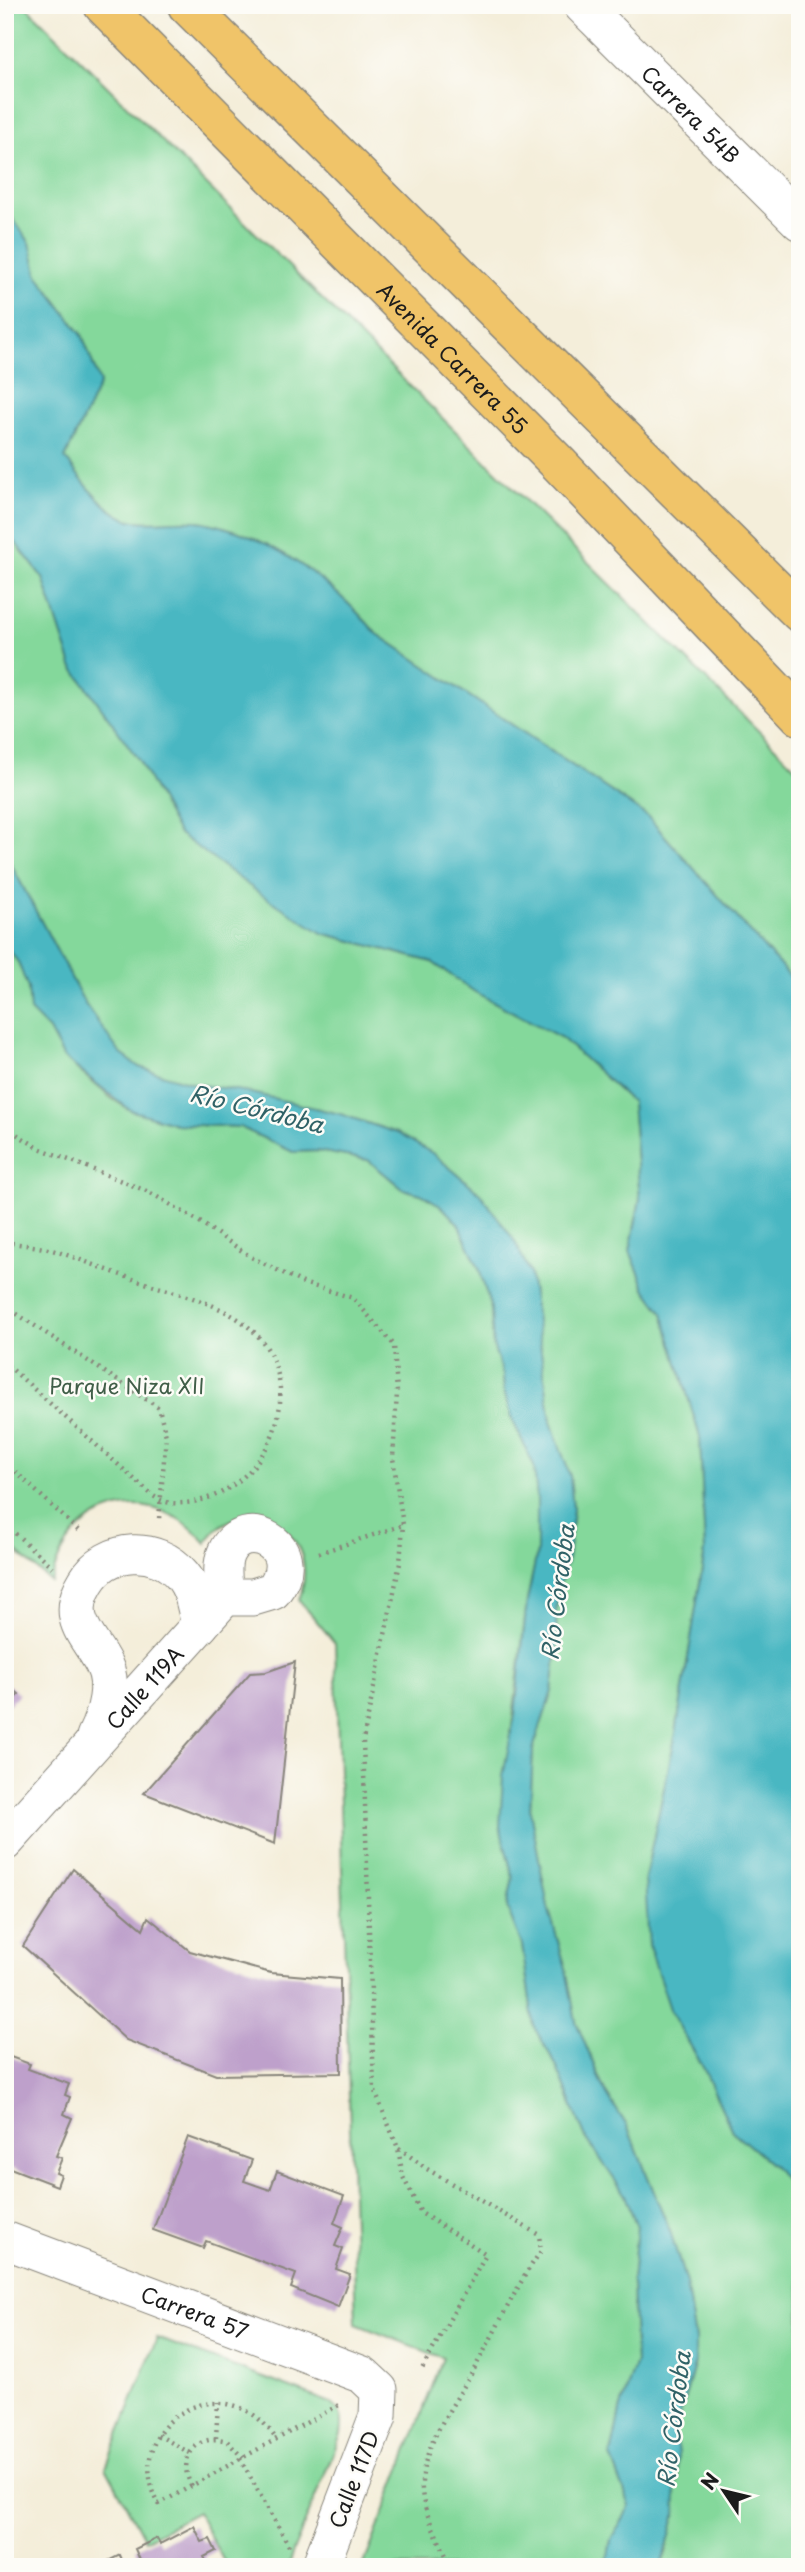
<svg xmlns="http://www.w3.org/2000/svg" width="805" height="2572" font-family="'Playpen Sans',sans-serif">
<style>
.green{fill:#84d89b;stroke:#507a5c;stroke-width:2}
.water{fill:#48b7c2;stroke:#326a6f;stroke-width:2}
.building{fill:#bea0cb}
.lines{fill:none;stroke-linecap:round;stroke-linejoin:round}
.street-casing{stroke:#88857b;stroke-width:39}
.primary-casing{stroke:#88857b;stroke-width:41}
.path{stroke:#88857b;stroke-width:4.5;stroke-dasharray:2 5;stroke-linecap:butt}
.street{stroke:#fff;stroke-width:37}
.primary{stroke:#f0c469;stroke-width:38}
.labels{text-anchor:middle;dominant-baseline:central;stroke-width:5;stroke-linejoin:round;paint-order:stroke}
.street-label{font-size:21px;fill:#1c1c1c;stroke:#fdfcf7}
.park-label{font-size:21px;fill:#405e48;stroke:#fdfcf7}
.water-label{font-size:23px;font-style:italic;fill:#306267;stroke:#fdfcf7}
</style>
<rect width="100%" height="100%" fill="#fdfcf7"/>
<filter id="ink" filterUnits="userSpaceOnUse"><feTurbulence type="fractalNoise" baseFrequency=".0143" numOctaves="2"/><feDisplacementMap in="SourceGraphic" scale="14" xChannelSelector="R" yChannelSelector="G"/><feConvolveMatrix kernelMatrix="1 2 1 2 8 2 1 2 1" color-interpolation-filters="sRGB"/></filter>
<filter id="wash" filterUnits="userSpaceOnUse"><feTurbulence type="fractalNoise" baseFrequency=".00686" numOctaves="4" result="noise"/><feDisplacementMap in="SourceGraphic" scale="28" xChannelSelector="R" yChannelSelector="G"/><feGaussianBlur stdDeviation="1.57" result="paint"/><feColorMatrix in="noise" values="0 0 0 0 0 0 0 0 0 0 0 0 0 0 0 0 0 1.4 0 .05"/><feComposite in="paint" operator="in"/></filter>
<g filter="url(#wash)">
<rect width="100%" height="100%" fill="#f4eeda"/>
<path class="green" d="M5 5H25L800 772V988L647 816 376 633C333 583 271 535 204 522 182 518 157 524 135 521 108 517 80 478 65 458L100 383 82 335 38 276 30 243 5 208Z
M5 530 43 578 72 666 140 762 178 833 322 933 432 962 475 992 562 1038 632 1102 640 1199 630 1251 646 1290 663 1313 700 1437 705 1551 676 1733 645 1878 671 2012 703 2067 732 2131 775 2167 800 2200V2567H661L667 2550 678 2476 675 2431 695 2362V2340L686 2283 670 2231 627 2126 604 2090 576 2022 566 1969 548 1907 530 1811 533 1749 552 1691 557 1648 556 1613 558 1590 568 1558 573 1509 570 1476 551 1422 530 1273 480 1193 432 1153 397 1133 340 1114 242 1091 194 1084 164 1075 139 1067 120 1053 108 1037 85 1004 5 853Z
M5 945 18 962 28 988 31 1011 49 1030 64 1058 111 1098 130 1110 176 1124 240 1127 293 1152 318 1151 368 1160 403 1189 421 1194 440 1205 458 1223 479 1268 491 1309 493 1345 503 1375 504 1391 513 1421 534 1466 537 1499V1553L527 1601 500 1826 513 1877 507 1907 522 1945 534 2027 556 2065 585 2136 625 2195 637 2227 632 2282 636 2362 620 2411 611 2456 630 2506 611 2540 606 2567H363L443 2358 356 2324 335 1643 299 1600C326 1527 239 1487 206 1543 152 1479 69 1502 51 1582L5 1541Z
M157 2338 331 2403C343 2413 343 2420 341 2434L287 2567H227L197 2512 145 2540 106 2467Z"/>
<path class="water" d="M5 208 30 243 38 276 82 335 100 383 65 458C80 478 108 517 135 521 157 524 182 518 204 522 271 535 333 583 376 633L647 816 800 988V2200L775 2167 732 2131 703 2067 671 2012 649 1946 645 1878 676 1733 705 1551 700 1437 663 1313 646 1290 630 1251 640 1199 632 1102 562 1038 475 992 432 962 322 933 259 893 178 833 140 762 72 666 43 578 5 529Z
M5 853 85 1004 120 1053 139 1067 194 1084 242 1091 340 1114 397 1133 432 1153 480 1193 514 1240 530 1273 551 1422 570 1476 573 1509 568 1558 558 1590 556 1613 557 1648 552 1691 533 1749 530 1811 548 1907 566 1969 576 2022 604 2090 627 2126 670 2231 686 2283 695 2340V2362L675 2431 678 2454 675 2517 661 2567H606L611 2540 630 2506 611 2456 620 2411 636 2362 632 2282 637 2227 625 2195 585 2136 556 2065 534 2027 522 1945 507 1907 513 1877 500 1826 503 1776 515 1714 527 1601 537 1553V1499L534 1466 513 1421 504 1391 503 1375 493 1345 491 1309 479 1268 458 1223 440 1205 421 1194 403 1189 368 1160 318 1151 293 1152 240 1127 176 1124 130 1110 64 1058 49 1030 30 1011 28 988 18 962 5 945Z"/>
<g id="blocks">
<path class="building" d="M295 1662 275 1844 144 1793 250 1673 266 1672Z
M5 1682 19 1694 5 1709Z
M73 1869 143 1929 148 1917 190 1951 271 1973 340 1979 341 2073 216 2075 126 2040 23 1946Z
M5 2055 30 2064 28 2069 69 2084 65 2095 70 2097 64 2114 72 2118 56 2156 62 2158 56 2173 61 2175 57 2186 5 2166Z
M188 2137 252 2160 244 2181 270 2190 277 2171 344 2196 334 2223 343 2227 335 2246 343 2249 336 2269 350 2274 338 2307 291 2288 296 2274 206 2241 203 2248 153 2230Z
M194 2526 202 2542 210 2539 216 2551 204 2557 208 2564 203 2567H143L135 2549 157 2538 160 2544Z
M120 2555 125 2567H96Z"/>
</g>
</g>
<g filter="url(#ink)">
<use href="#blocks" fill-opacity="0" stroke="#88857b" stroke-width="2"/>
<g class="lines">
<defs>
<g id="street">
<path id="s1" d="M582 5 800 222"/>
<path d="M95 1737C105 1716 115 1688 104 1665 90 1636 63 1620 86 1582 107 1546 157 1545 182 1575 194 1589 196 1609 200 1625"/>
<path id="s2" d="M5 1842 225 1597C224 1583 220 1566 226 1553 243 1514 308 1546 273 1591L253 1597H225"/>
<path id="s3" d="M5 2240 363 2375 379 2390 378 2416 320 2567"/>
</g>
<g id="primary">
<path id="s4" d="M103 5 560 465 800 716"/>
<path d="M187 5 800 613"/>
</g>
</defs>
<use href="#street" class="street-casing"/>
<use href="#primary" class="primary-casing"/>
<path class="path" d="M5 1127 39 1148 149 1192 197 1220 251 1257 303 1283 353 1298 394 1345 397 1393 393 1458 403 1525 400 1563 363 1740 374 2089 398 2148 403 2177 421 2213 486 2254 422 2369
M5 1242C22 1245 41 1246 58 1252 83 1260 108 1271 133 1279 175 1294 233 1303 262 1341 307 1400 263 1490 193 1502 177 1504 165 1505 152 1495L5 1363
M5 1306 159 1408 166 1436 159 1519
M5 1462 81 1533
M5 1524 52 1567
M319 1553 403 1525
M399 2148 427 2169 539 2235 541 2251C516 2286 499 2325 478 2362 458 2400 425 2438 422 2482 420 2513 441 2538 450 2567
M158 2435 190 2453
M216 2438 218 2402
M240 2459 159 2504C116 2424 226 2360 276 2439
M192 2486C175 2459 198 2432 227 2441L243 2458
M289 2546 240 2459 339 2405"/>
<use href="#street" class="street"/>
<use href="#primary" class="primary"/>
</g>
</g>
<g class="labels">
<g class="street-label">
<text stroke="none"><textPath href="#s1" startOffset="154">Carrera 54B</textPath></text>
<text stroke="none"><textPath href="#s4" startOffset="497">Avenida Carrera 55</textPath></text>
<text stroke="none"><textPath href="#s2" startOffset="208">Calle 119A</textPath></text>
<text stroke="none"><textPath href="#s3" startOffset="203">Carrera 57</textPath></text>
<text transform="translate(353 2479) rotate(-69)">Calle 117D</text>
</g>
<g class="park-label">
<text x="127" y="1385">Parque Niza XII</text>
</g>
<g class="water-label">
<text transform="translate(257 1108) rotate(14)">Río Córdoba</text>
<text transform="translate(557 1592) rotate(-83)">Río Córdoba</text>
<text transform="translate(673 2419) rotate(-83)">Río Córdoba</text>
</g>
</g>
<rect width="805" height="2572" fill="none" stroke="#fdfcf7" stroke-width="28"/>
<g transform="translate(724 2491) rotate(305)" stroke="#fdfcf7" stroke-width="5" paint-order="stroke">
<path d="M0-5L12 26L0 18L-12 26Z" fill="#1c1c1c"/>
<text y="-10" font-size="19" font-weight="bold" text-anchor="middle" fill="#1c1c1c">N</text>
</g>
</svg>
